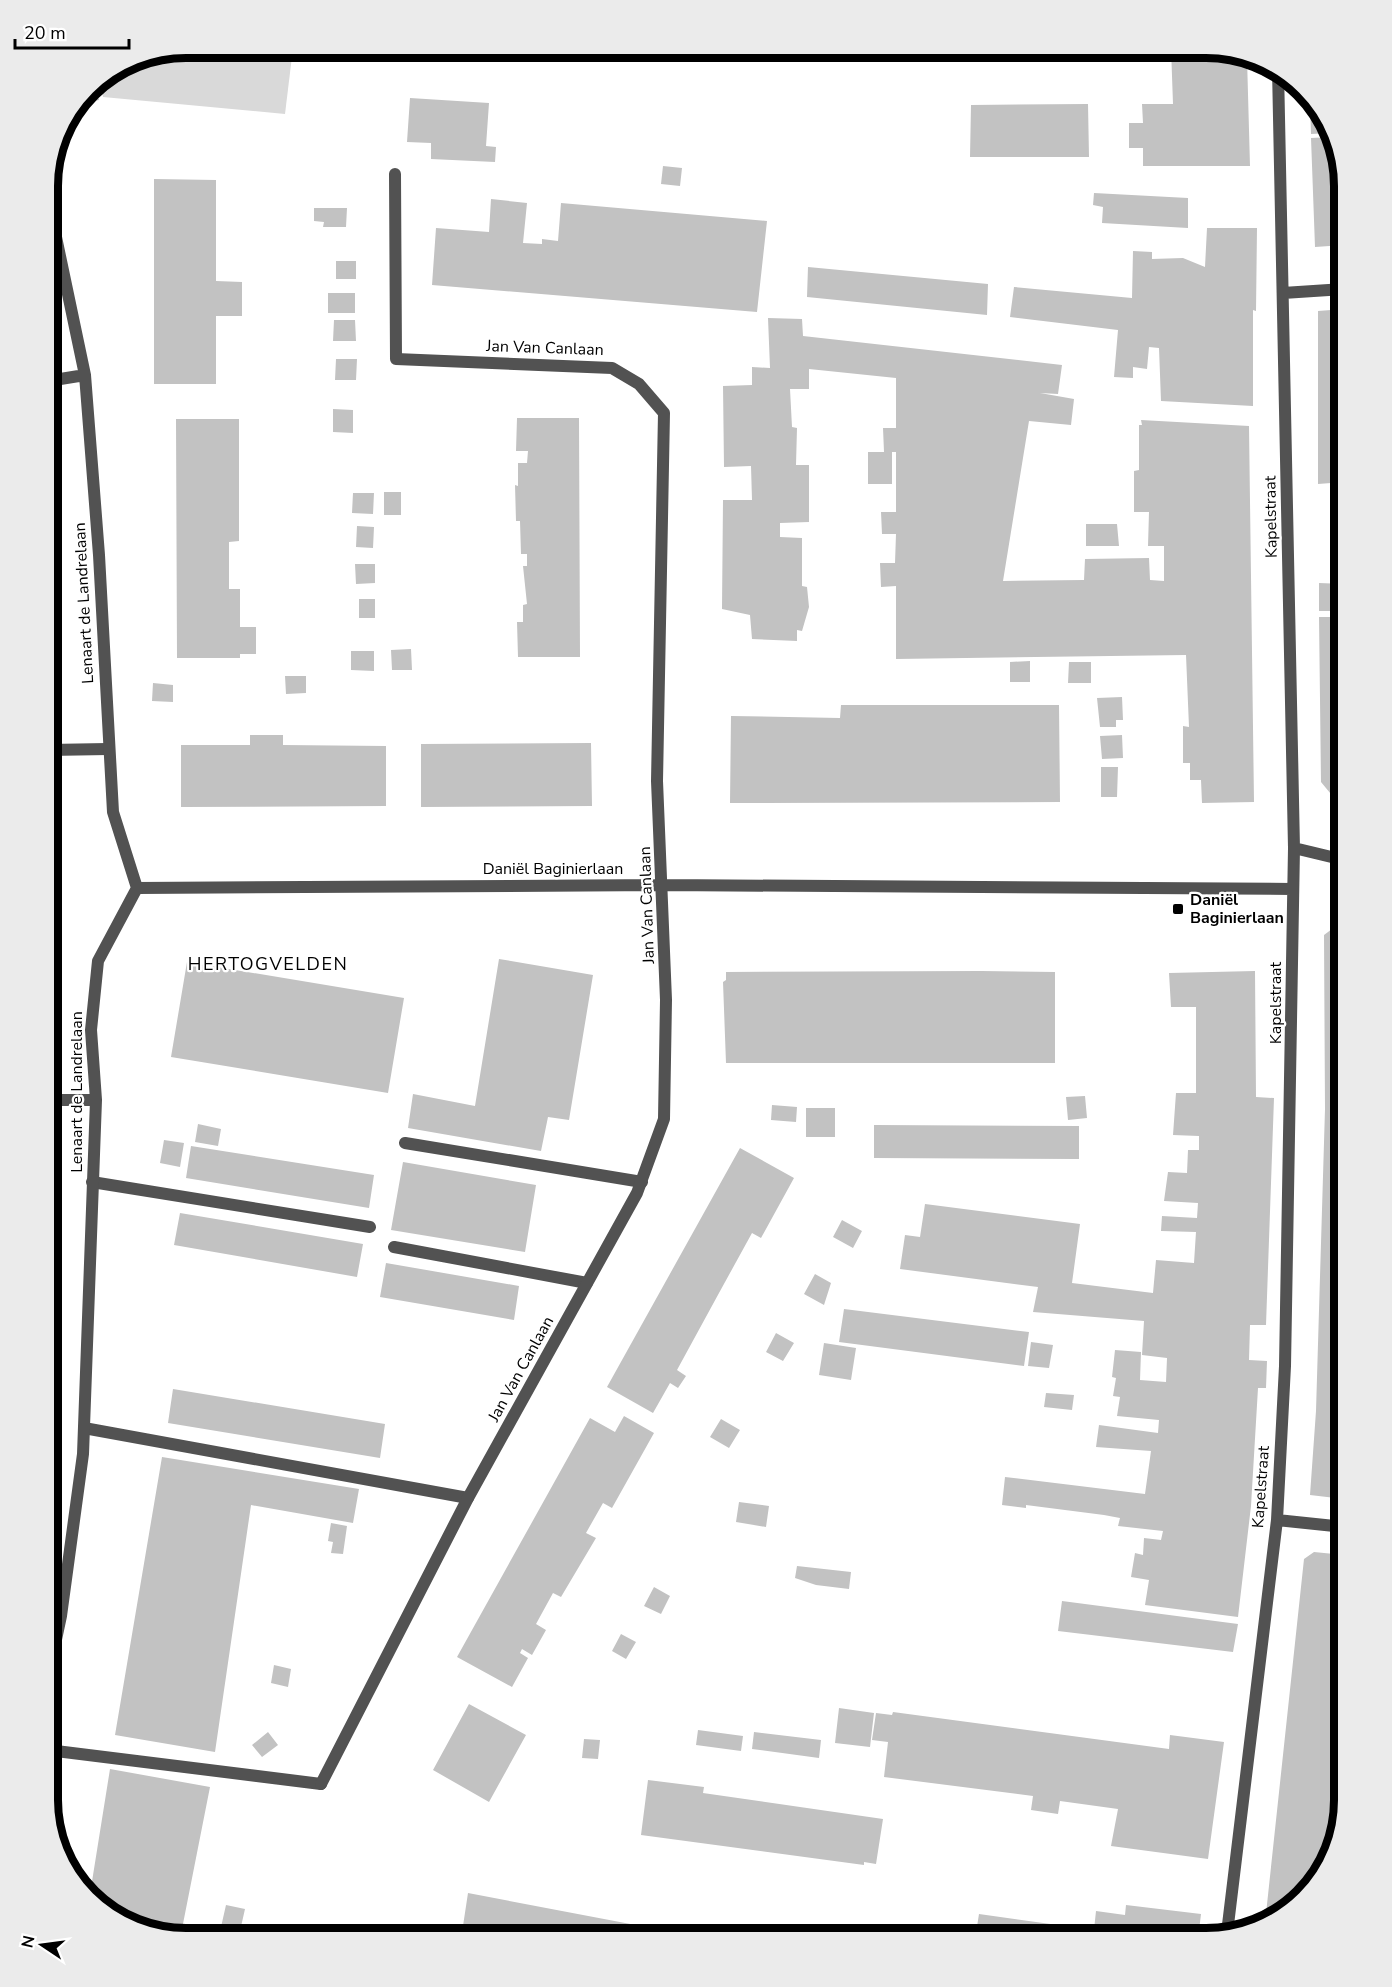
<svg xmlns="http://www.w3.org/2000/svg" width="1392" height="1987" font-family="'Nunito Sans',sans-serif">
<style>
.grass{fill:#d9d9d9}
.building{fill:#c2c2c2}
.lines{fill:none;stroke-linecap:round;stroke-linejoin:round}
.lane{stroke:#525252;stroke-width:12}
.street{stroke:#525252;stroke-width:12}
.poi-dot{fill:#000;stroke:#fff;stroke-width:2}
.labels{text-anchor:middle;dominant-baseline:central;stroke-width:4.5;stroke-linejoin:round;paint-order:stroke}
.street-label{font-size:16px;fill:#000;stroke:#fff}
.poi-label{font-size:16px;font-weight:bold;fill:#000;stroke:#fff;text-anchor:start}
.neighbourhood-label{font-size:18px;letter-spacing:1.5px;fill:#000;stroke:#fff}
.rim{fill:none;stroke:#000;stroke-width:8}
</style>
<rect width="100%" height="100%" fill="#fff"/>
<path class="grass" d="M186 48H293L285 114 103 97 100 81 134 58Z"/>
<path class="building" d="M514 48H547L546 58 513 53Z
M1171 48H1215L1247 58 1250 166H1143V148H1129V123H1143L1142 104H1173Z
M95 84 99 100 77 104 89 88Z
M410 98 489 103 486 146 496 147 495 162 431 159V143L407 142Z
M1310 101 1325 117 1330 133 1311 134Z
M1088 104 1089 157H970L971 105Z
M1331 137 1344 186V245L1315 247 1311 138Z
M663 166 682 168 680 186 661 184Z
M154 179 216 180V281L242 282V316H216V384H154Z
M1094 193 1188 198V228L1102 223 1103 207 1093 205Z
M491 199 527 203 523 243 542 244V239L558 241 561 203 767 221 757 312 432 285 436 228 489 232Z
M314 208H347L346 227H323L324 222 314 221Z
M1207 228H1257L1256 311 1253 310V406L1161 401 1159 348 1149 347 1147 369 1133 367V378L1114 377 1118 330 1010 317 1014 287 1132 298 1133 251 1152 252V259L1183 258 1205 267Z
M336 261H356V279H336Z
M808 267 988 284 987 315 807 297Z
M328 293H355V313H328Z
M1344 309V482L1318 484V311Z
M768 318 802 319 803 336 1062 365 1058 394 1040 393 1074 399 1071 425 1029 421 1003 581 1084 580 1085 559 1149 558 1150 580 1164 581V546H1148L1149 512H1134V471L1139 470V425H1142L1141 420 1249 426 1254 802 1202 803 1201 780H1190V763H1183V726L1189 727 1186 655 896 659V586L881 587 880 563H895L896 534H882L881 512H896V452H892V484H868V452H884L883 428H896V378L809 369V389H790L792 427 797 428 796 465H809V522L780 523V537L802 538V586L807 587 809 607 802 631 797 630V641L752 639 750 615 722 609 723 500H752L751 466 724 467 723 386 752 385V367L770 368Z
M334 320H355L356 341H333Z
M336 359H357L356 380H335Z
M333 409 353 410V433L333 432Z
M517 418H579L580 657H518L517 622H523V605L527 604 523 566H527V554H521L520 521H516L515 485 518 486V463H527L528 451H516Z
M176 419H239V541L229 542V589H240V627H256V654H240V658H177Z
M384 492H401V515H384Z
M353 493H374L373 514 352 513Z
M1086 524H1117L1119 546H1086Z
M357 526 374 527 373 548 356 547Z
M355 564H375V583L356 584Z
M1319 583 1344 584V611H1319Z
M359 599H375V618H359Z
M1319 617H1344V801L1335 799 1321 782Z
M411 649 412 670H392L391 650Z
M351 651H374V671L351 670Z
M1030 661V682H1010V662Z
M1069 662H1091V683H1068Z
M285 676H306V693L286 694Z
M153 683 173 685V702L152 701Z
M1122 697 1123 720H1116V727H1100L1097 698Z
M841 705H1059L1060 802 730 803 731 716 840 718Z
M250 735H283V745L386 746V806L181 807V745H250Z
M1122 735 1123 758 1102 759 1100 736Z
M591 743 592 806 421 807V744Z
M1101 767H1118L1117 797H1101Z
M1344 920V1499L1310 1495 1316 1411 1325 1109 1324 935Z
M499 959 593 975 569 1120 548 1117 541 1151 408 1128 413 1094 475 1106Z
M187 962 404 998 388 1093 171 1057Z
M981 971 1055 972V1063H726L723 982 726 980V972Z
M1255 971 1256 1097 1274 1098 1266 1325H1250L1249 1360 1267 1361 1266 1388H1258L1251 1506 1238 1617 1145 1605 1149 1580 1131 1577 1135 1553 1143 1555 1144 1538 1161 1540 1163 1531 1118 1526 1120 1518 1104 1515 1026 1505V1508L1002 1505 1005 1477 1145 1494 1151 1451 1096 1447 1099 1425 1158 1433 1159 1420 1117 1416 1120 1397 1113 1396 1116 1378 1112 1377 1115 1350 1141 1352 1140 1380 1166 1382 1167 1358 1142 1355 1144 1321 1033 1312 1038 1287 900 1269 905 1235 920 1237 925 1204 1080 1224 1072 1283 1153 1293 1156 1260 1194 1263 1196 1232 1161 1231 1162 1216 1197 1218 1198 1203 1164 1201 1168 1172 1187 1173 1188 1150H1199V1136L1173 1135 1176 1093H1196V1007H1171L1169 973Z
M1085 1096 1087 1118 1068 1120 1066 1097Z
M772 1105 797 1107 796 1122 771 1120Z
M806 1108H835V1137H806Z
M198 1124 221 1129 218 1146 195 1142Z
M874 1125 1079 1126V1159L874 1158Z
M164 1140 184 1143 180 1167 160 1163Z
M191 1146 374 1175 369 1208 186 1178Z
M740 1148 794 1178 761 1238 752 1233 719 1293 677 1370 686 1376 678 1388 670 1383 653 1413 607 1387Z
M403 1162 536 1185 525 1252 391 1230Z
M180 1213 363 1244 357 1277 174 1245Z
M842 1220 862 1231 853 1248 833 1237Z
M386 1263 519 1286 514 1320 380 1297Z
M815 1274 831 1283 824 1305 804 1294Z
M844 1309 1029 1332 1024 1366 839 1342Z
M776 1333 794 1343 783 1361 766 1352Z
M1031 1342 1053 1345 1049 1368 1028 1366Z
M824 1343 856 1348 851 1380 819 1375Z
M173 1389 385 1424 380 1458 168 1423Z
M1046 1393 1074 1395 1072 1410 1044 1407Z
M624 1416 654 1433 612 1508 603 1503 586 1533 596 1538 561 1597 553 1593 536 1624 546 1630 532 1655 522 1649 520 1653 528 1658 512 1687 457 1657 590 1418 615 1432Z
M721 1419 740 1430 729 1448 710 1437Z
M162 1457 359 1489 353 1523 251 1505 215 1752 115 1735Z
M739 1502 769 1506 766 1527 736 1522Z
M331 1523 347 1526 343 1554 331 1553 333 1542 328 1541Z
M1314 1552 1344 1555V1801L1326 1870 1275 1920 1265 1923 1304 1559Z
M797 1566 851 1572 849 1589 816 1585 795 1578Z
M654 1587 670 1596 661 1614 644 1606Z
M1062 1601 1238 1624 1233 1652 1058 1631Z
M621 1634 636 1642 626 1659 612 1651Z
M274 1665 291 1669 288 1687 271 1683Z
M469 1704 526 1735 489 1802 433 1770Z
M839 1708 874 1713 870 1747 835 1743Z
M893 1712 1169 1749 1170 1735 1224 1742 1208 1859 1111 1846 1118 1809 1060 1801 1058 1814 1031 1810 1033 1796 884 1777 888 1742 872 1740 876 1713 892 1715Z
M698 1730 743 1736 741 1751 696 1745Z
M268 1732 278 1745 262 1757 252 1745Z
M754 1732 821 1740 819 1758 752 1749Z
M584 1739 600 1740 598 1759 582 1758Z
M110 1769 210 1787 180 1939 117 1920 90 1894Z
M648 1780 704 1787 703 1793 883 1819 876 1864 864 1862V1865L641 1835Z
M468 1893 704 1938V1939H461Z
M226 1905 245 1909 240 1931 221 1927Z
M1126 1905 1201 1914 1198 1939H975L979 1914 1094 1930 1096 1911 1125 1915Z"/>
<g class="lines">
<path class="lane" d="M48 750 108 749
M405 1143 642 1182
M92 1182 370 1227
M394 1247 587 1283
M84 1428 468 1498
M48 1750 321 1784"/>
<path class="street" d="M1283 293 1344 289
M48 381 85 375
M1294 848 1344 860
M137 888 664 885 1293 889
M48 1100H96
M1277 1520 1344 1527
M48 1616H61
M48 1677 61 1616 83 1454 96 1100 91 1030 98 961 137 888 113 812 99 555 85 375 48 199
M321 1784 468 1498 637 1193 664 1119 666 1000 657 781 664 413 639 384 612 368 396 359 395 174
M1227 1933 1277 1520 1285 1366 1294 848 1278 69"/>
</g>
<rect class="poi-dot" x="1172" y="903" width="12" height="12" rx="3"/>
<g class="labels">
<g class="street-label">
<text transform="translate(545 348) rotate(2)">Jan Van Canlaan</text>
<text transform="translate(1271 517) rotate(-91)">Kapelstraat</text>
<text transform="translate(84 603) rotate(-93)">Lenaart de Landrelaan</text>
<text x="553" y="869">Daniël Baginierlaan</text>
<text transform="translate(647 905) rotate(-92)">Jan Van Canlaan</text>
<text transform="translate(1276 1003) rotate(-90)">Kapelstraat</text>
<text transform="translate(77 1092) rotate(-90)">Lenaart de Landrelaan</text>
<text transform="translate(521 1369) rotate(-61)">Jan Van Canlaan</text>
<text transform="translate(1261 1487) rotate(-86)">Kapelstraat</text>
</g>
<g class="poi-label">
<text x="1190" y="900">Daniël<tspan x="1190" dy="18">Baginierlaan</tspan></text>
</g>
<g class="neighbourhood-label">
<text x="268" y="964">HERTOGVELDEN</text>
</g>
</g>
<path d="M0 0H1392V1987H0ZM186 58H1206A128 128 0 0 1 1334 186V1800A128 128 0 0 1 1206 1928H186A128 128 0 0 1 58 1800V186A128 128 0 0 1 186 58Z" fill="#ebebeb" fill-rule="evenodd"/>
<path class="rim" d="M186 58H1206A128 128 0 0 1 1334 186V1800A128 128 0 0 1 1206 1928H186A128 128 0 0 1 58 1800V186A128 128 0 0 1 186 58Z"/>
<g transform="translate(42 1945) rotate(283)" stroke="#ffffff" stroke-width="4.5" paint-order="stroke">
<path d="M0-4.5L10 22L0 15L-10 22Z" fill="#000000"/>
<text y="-9" font-size="16" font-weight="bold" text-anchor="middle" fill="#000000">N</text>
</g>
<path d="M15 39v9h114v-9" fill="none" stroke="#000000" stroke-width="3"/>
<text x="24" y="39" font-size="18" fill="#000000" stroke="#ffffff" stroke-width="4.5" paint-order="stroke">20 m</text>
</svg>
